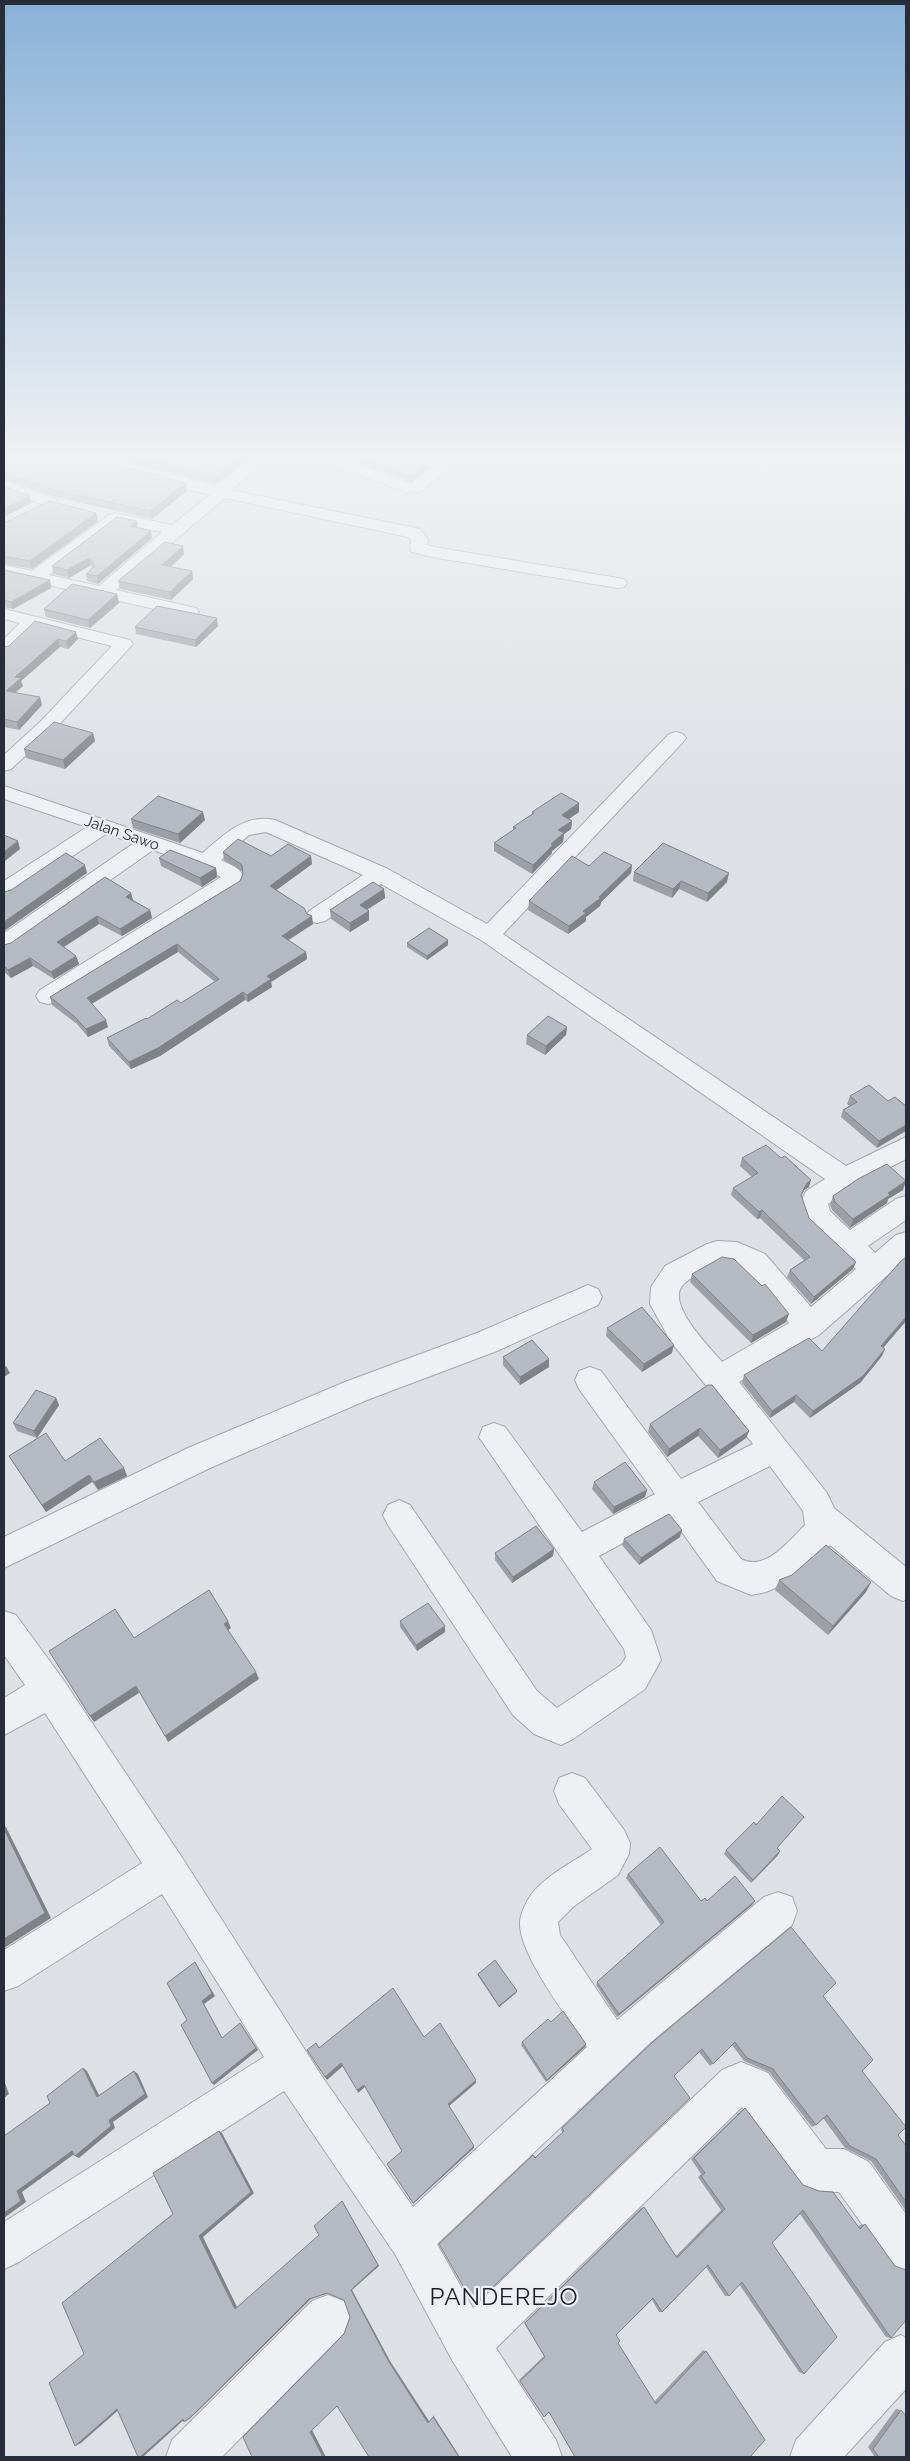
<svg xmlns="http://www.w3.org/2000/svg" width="910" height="2461" font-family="Raleway,sans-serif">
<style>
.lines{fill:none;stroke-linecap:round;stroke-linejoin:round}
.minor-casing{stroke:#a3a7ae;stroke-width:2}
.minor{fill:#eff0f4;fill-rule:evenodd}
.wall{fill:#9c9fa6}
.shaded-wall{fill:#7f8287}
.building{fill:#b5b9c1;stroke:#7f8287}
.labels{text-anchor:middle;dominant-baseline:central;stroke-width:4.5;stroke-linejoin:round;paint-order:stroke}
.far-street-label{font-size:15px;fill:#282e39;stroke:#eceef3}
.near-quarter-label{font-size:24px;letter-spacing:1px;fill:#1a1f2a;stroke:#eceef3}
</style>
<rect width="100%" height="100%" fill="#dde0e5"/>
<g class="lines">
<defs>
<path id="minor" d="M83 458H107L215 486 253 458H266L268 460 265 463 231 490 420 529 428 539 427 545 434 547 618 578 624 579 627 583 624 587 618 588 432 557 412 552 410 548 411 540 408 537 225 498 116 590 196 608 199 612 196 616 190 617 4 575V565L32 571 109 515 115 513 172 525 210 495 85 461ZM118 523 162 532 99 586 49 575Z
M317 458H339L411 483 433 468 415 461 413 458C425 458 444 456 453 467L421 491 409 493 320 461Z
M4 481 56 499 58 502 50 507 4 491Z
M4 609 130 640 133 644 55 729 11 769 4 771V755L41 721 112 646 36 627 10 653 4 654V639L20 623 4 619Z
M676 732 683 734 686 738 683 742 503 934 846 1166 906 1137V1159L854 1186 828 1204 830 1211 850 1230 896 1199 906 1196V1220L868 1246 875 1253 896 1235 906 1232V1259L819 1335 739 1382 827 1493 834 1508 906 1567V1599L903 1601 891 1596 830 1545 786 1583 766 1592 751 1595 717 1581 671 1517 599 1556 651 1630 661 1660 645 1689 573 1739 561 1745 534 1734 513 1715 388 1525 383 1515 388 1505 399 1500 410 1505 537 1691 557 1708 621 1665 626 1657 624 1649 479 1437 483 1427 494 1423 505 1427 582 1532 655 1494 579 1389 575 1380 579 1371 590 1367 601 1371 681 1479 753 1444 671 1342 650 1304 651 1287 665 1266 707 1244 717 1241 737 1242 765 1254 811 1307 856 1269 808 1224 800 1203 806 1191 825 1179 481 940 381 884 325 921 317 923 309 921 306 916 309 911 363 875 266 832 249 835 221 860C233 866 250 871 240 887L56 1002 48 1004 40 1002 36 996 40 990 221 877 198 866 153 850 12 949 4 952V933L134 843 106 834 12 896 4 898V881L87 827 4 799V786L203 853C223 835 246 813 275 820L388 869 487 924 669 734ZM720 1263C752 1265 770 1300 789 1323L722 1362C709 1346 661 1300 686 1282 696 1274 709 1269 720 1263ZM770 1466 803 1511 805 1525C789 1541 765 1572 741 1559L698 1502Z
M588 1285 598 1289 602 1297 598 1305 497 1351 367 1400 210 1468 4 1568V1537L188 1448 345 1382 477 1333Z
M4 1611 16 1615 62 1678 181 1856 321 2075 413 2207 587 2047C569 2019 519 1955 520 1923 520 1914 526 1902 531 1895 546 1875 572 1863 592 1849L559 1804 554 1791 559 1778 572 1773 585 1778 624 1830 630 1843 629 1854 618 1875 573 1907 558 1922 560 1935 617 2020 764 1897 778 1892 792 1897 797 1911 792 1925 651 2042 437 2244 473 2308 722 2070 741 2062 768 2073 826 2149H844L869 2162 906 2214V2272L891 2265 839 2192 815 2191 800 2185 742 2107 496 2348 556 2440 562 2457H512L452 2360 395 2254 284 2091 19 2262 4 2269V2222L264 2057 162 1894 18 1986 4 1991V1950L142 1863 45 1713 4 1735V1698L25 1685 4 1655Z
M328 2295 344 2301 350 2317 344 2333 222 2457H166L172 2440 312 2301Z
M901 2335 906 2338V2389L844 2457H790L796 2440 885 2342Z"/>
</defs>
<use href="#minor" class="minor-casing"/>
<use href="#minor" class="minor"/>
</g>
<path class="wall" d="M113 458H250L215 484Z
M344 458H414L429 468 411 481Z
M438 458H454L448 461Z
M4 466 186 483 187 491 152 519 56 497 4 480Z
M96 513 98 521 32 569 4 564V523Z
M138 528 152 538 98 584 87 581 86 574 92 568 91 565 69 578 53 574 52 566Z
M184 554 171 567 192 571 193 579 171 600 120 589 118 581Z
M4 570 50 580 51 588 13 609 4 607V608Z
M117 594 119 603 90 628 46 617 44 609Z
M35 621 78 639 68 649 60 647 21 681 23 686 16 692 42 705 19 730 4 727V647L9 646Z
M218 626 196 647 136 634 135 627Z
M93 733 95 741 65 769 26 758 24 749Z
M532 812H579L569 819 572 821 571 829 564 834 563 842 552 851V853L532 874 494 851V843L513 830V827L532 815Z
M131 819 205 820 180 843 133 828Z
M223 852 271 856 312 864 276 890 307 914 313 924 289 940 306 952 307 959 271 982 272 987 248 1002 245 1000 160 1056 131 1069 109 1046 107 1038 181 1003 215 982 178 952 92 1004 108 1027 88 1037 77 1024 52 1005 50 997 240 881 243 874V872L224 860Z
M159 858 216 868 217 877 202 887 161 866Z
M632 865 631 873 601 902 600 906 586 917V921L568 934 528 910 529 901 589 866Z
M634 872 727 882 707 902 679 889 672 898 633 881Z
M384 889 385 898 367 910 369 911V920L350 932 331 919 330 910Z
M131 893 133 900 150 910 152 918 122 936 99 924 64 947 76 956 79 964 54 979 33 966 11 978 4 972V945L11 943Z
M448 940V945L427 960 407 947V943Z
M567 1027 566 1035 545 1055 526 1044 527 1035Z
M850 1096 888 1101 906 1106 877 1148 841 1117 843 1110 850 1106 847 1104Z
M742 1158 809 1187 804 1190 801 1196 809 1218 853 1269 811 1304 787 1277 790 1270 804 1260 760 1218 757 1219 731 1195 733 1188 752 1177 740 1166Z
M903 1190 888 1199 887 1203 850 1228 832 1210 830 1205 833 1196Z
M692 1274 786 1322 751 1343 690 1282Z
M906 1321 883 1347 882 1356 860 1383 810 1418 794 1402 770 1418 742 1383 744 1375 822 1351Z
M607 1328 672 1353 642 1372 606 1336Z
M503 1357 549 1367 520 1385 503 1365Z
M56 1398 59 1405 37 1438 65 1461 124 1468 127 1476 98 1490 92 1482 46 1512 13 1463 9 1456 37 1438 17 1431 13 1423Z
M650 1424 749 1431 746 1438 718 1458 698 1436 667 1457 648 1432Z
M594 1482 647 1490 645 1497 613 1514 592 1489Z
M680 1537 639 1565 622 1545 624 1539Z
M554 1549 553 1556 512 1583 495 1560V1553Z
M792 1575 871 1582 866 1592 828 1635 775 1590 779 1580Z
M400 1621 445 1632 417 1651 400 1627Z
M801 1821 777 1848 778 1855 751 1883 724 1854 726 1850 756 1825Z
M628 1874 701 1901H755L752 1905 617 2017 596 1985 597 1982 661 1925 626 1878Z
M478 1974 516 1993 499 2007 478 1976Z
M823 1996 862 2071 898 2135 906 2146V2211L871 2161 845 2148 823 2118 816 2125 812 2127 769 2072 744 2061 732 2045 710 2066 699 2052 674 2076 535 2158 563 2133 561 2130 562 2128 655 2040Z
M551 2022 586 2044 585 2047 546 2082 521 2045 522 2042Z
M745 2108 803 2185 858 2227 860 2225 865 2224 895 2266 891 2338 886 2337 800 2214 772 2243 804 2374 799 2372 739 2284 729 2296H725L706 2267 662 2312H659L652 2300 616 2335 618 2343 654 2402 703 2350 706 2351 765 2440 549 2412 544 2417 519 2380 544 2356 524 2323 641 2208 644 2207 676 2256 721 2210 698 2177 701 2174 691 2159 742 2110Z
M896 2409 901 2410 906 2457H875L868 2447Z"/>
<path class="shaded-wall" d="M239 458H250L215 484 214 477Z
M448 458H454L448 461Z
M429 464V468L411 481V476Z
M186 483 187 491 152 519 150 511Z
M30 496 31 503 4 517V509Z
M96 513 98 521 32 569 30 561Z
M137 521 138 529 130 526Z
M151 531 152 538 98 584 97 576Z
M183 546 184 554 164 573 162 565Z
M89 558 91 565 69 578 67 570Z
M192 571 193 579 171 600 170 592Z
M50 580 51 588 13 609 11 602Z
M117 594 119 603 90 628 88 620Z
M217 618 218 626 196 647 195 640Z
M76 632 78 639 68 649 66 641Z
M58 639 60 647 21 681 23 686 8 699 6 691 15 677Z
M40 697 42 705 19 730 17 722Z
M93 733 95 741 65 769 63 760Z
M579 803V812L561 824 562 815Z
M203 812 205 820 180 843 178 834Z
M572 821 571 829 564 834 563 842 552 851V853L532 874 533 865 551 844 558 830Z
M18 841 20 849 5 861 4 852Z
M311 856 312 864 271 894 270 886Z
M85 865 87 873 4 931V922Z
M632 865 631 873 601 902 600 906 586 917V921L568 934 569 926 583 911Z
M216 868 217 877 202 887 200 878Z
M729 873 727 882 707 902 708 893Z
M681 881 679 889 672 898 673 889Z
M384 889 385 898 360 914V905Z
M131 893 133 901 126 897Z
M150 910 152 918 122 936 120 929Z
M369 911V920L350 932V923Z
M97 916 99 924 59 950 57 942Z
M312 916 313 924 283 943 282 936Z
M448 940V945L427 960V956Z
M177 944 178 952 89 1005 87 998Z
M306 952 307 959 271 982 272 987 248 1002 247 995 267 976Z
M76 956 79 964 54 979 51 972Z
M30 958 33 966 11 978 8 970Z
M243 992 245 1000 160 1056 131 1069 129 1062Z
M106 1020 108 1027 88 1037 86 1029Z
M567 1027 566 1035 545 1055 546 1046Z
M906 1125V1131L877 1148 879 1141Z
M811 1180 809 1187 804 1190 798 1202 801 1195 807 1183Z
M906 1181 903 1190 888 1199 887 1203 850 1228 853 1219 888 1193Z
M762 1210 760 1218 757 1219 759 1212Z
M856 1262 853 1269 811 1304 814 1297Z
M789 1314 786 1322 751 1343 753 1335Z
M906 1317V1321L878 1354 881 1346Z
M674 1345 672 1353 642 1372 644 1364Z
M885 1349 882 1356 860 1383 810 1418 813 1411Z
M549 1359V1367L520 1385V1377Z
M6 1366 10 1373 4 1377V1367Z
M796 1395 794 1402 770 1418 772 1411Z
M56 1398 59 1405 37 1438 34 1431Z
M700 1428 698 1436 667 1457 669 1449Z
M749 1431 746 1438 718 1458 720 1450Z
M124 1468 127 1476 98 1490 94 1482Z
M89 1475 92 1482 46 1512 42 1505Z
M647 1490 645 1497 613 1514 614 1507Z
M682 1530 680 1537 639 1565 641 1558Z
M554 1549 553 1556 512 1583 513 1577Z
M871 1582 866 1592 828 1635 833 1626Z
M228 1621 231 1628 227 1631 224 1624Z
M445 1626V1632L417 1651 416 1645Z
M256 1672 259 1679 168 1742 165 1736Z
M136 1686 139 1693 94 1722 90 1716Z
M4 1825 6 1827 51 1918 4 1948Z
M780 1851 778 1855 751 1883 753 1880Z
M755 1901 752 1905 617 2017 619 2014Z
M195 1962 215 1996 204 2004 224 2041 222 2038 202 2001Z
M517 1991 516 1993 499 2007V2006Z
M242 2026 258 2050 214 2085 212 2083Z
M586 2044 585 2047 546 2082 547 2080Z
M341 2063 343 2066 327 2080 325 2077Z
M83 2068 87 2071 101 2099 97 2097Z
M134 2071 138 2074 148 2097 113 2122 115 2128 79 2158 75 2156 109 2120Z
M4 2080 9 2094 4 2098Z
M476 2080V2083L448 2107V2104Z
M364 2085 365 2087 358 2093 357 2090Z
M219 2131 222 2133 254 2193 203 2237 238 2309H235L199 2236Z
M474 2146V2148L413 2204V2203Z
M72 2151 77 2152 22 2192 26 2202 4 2218V2213L17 2191Z
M342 2201 343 2202 379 2266 352 2290 390 2361 429 2421 428 2423 389 2362 351 2290Z
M327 2293H329L311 2299 196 2413 188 2420 184 2422 309 2299Z
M122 2407 81 2443 75 2446 117 2409Z
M433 2415 460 2457H459L433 2417Z
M187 2417 144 2456 140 2457 183 2419Z
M312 2430 326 2457H323L310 2432Z"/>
<path class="building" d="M22 458H92L186 483 150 511 54 490 4 473V466Z
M141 458H239L214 477Z
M357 458H414L429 464 411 476Z
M4 486 30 496 4 509Z
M50 501 96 513 30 561 4 556V523Z
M117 517 137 521 130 526 151 531 97 576 86 574 95 566 89 558 67 570 52 566Z
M165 542 183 546 162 565 192 571 170 592 118 581Z
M4 570 50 580 11 602 4 600Z
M72 584 117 594 88 620 44 609Z
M157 606 217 618 195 640 135 627Z
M35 621 76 632 66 641 58 639 15 677 21 678 6 691 40 697 17 722 4 719V647L9 646Z
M54 722 93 733 63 760 24 749Z
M561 793 579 803 562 815 572 821 558 830 564 833 551 844 553 845 533 865 494 843 516 828 513 827 534 813 532 812Z
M158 796 203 812 178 834 131 819Z
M4 835 18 841 4 852Z
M238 839 271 856 288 844 311 856 270 886 304 908 307 914 312 916 282 936 306 952 267 976 271 979 247 995 243 992 158 1048 129 1062 107 1038 146 1018 147 1019 177 1000 181 1003 219 979 177 944 87 998 106 1020 86 1029 74 1016 50 997 240 881 243 874 242 865 223 852Z
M663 843 729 873 708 893 681 881 673 889 634 872Z
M170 850 216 868 200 878 159 858Z
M604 852 632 865 599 897 601 898 583 911 586 913 569 926 529 901 572 856 589 866Z
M66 853 85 865 4 922V892L11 890Z
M105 877 131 893 126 897 150 910 120 929 97 916 57 942 76 956 51 972 30 958 8 970 4 966V945L11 943Z
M373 882 384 889 360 905 369 911 350 923 330 910Z
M429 928 448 940 427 956 407 943Z
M548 1016 567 1027 546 1046 527 1035Z
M869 1085 888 1101 895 1097 906 1106V1125L879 1141 843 1110 857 1102 850 1096Z
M766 1145 781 1158 785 1156 811 1180 807 1183 801 1195 809 1218 856 1262 814 1297 790 1270 810 1257 762 1210 759 1212 733 1188 758 1173 742 1158Z
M887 1164 906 1181 888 1193 890 1195 853 1219 835 1202 833 1196 858 1179Z
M722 1257 734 1259 762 1286 765 1284 789 1314 753 1335 692 1274Z
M906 1257V1317L881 1346 885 1349 863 1376 813 1411 796 1395 772 1411 744 1375 809 1338 822 1351 900 1262Z
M642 1307 674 1345 644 1364 607 1328Z
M532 1340 549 1359 520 1377 503 1357Z
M708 1385H712L749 1431 720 1450 700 1428 669 1449 650 1424Z
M36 1390 56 1398 34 1431 13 1423Z
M46 1433 65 1461 100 1438 124 1468 94 1482 89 1475 42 1505 9 1456Z
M625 1462 647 1490 614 1507 594 1482Z
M669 1514 682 1530 641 1558 624 1539Z
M536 1526 554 1549 513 1577 495 1553Z
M826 1545 871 1582 833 1626 779 1580 792 1575Z
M209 1590 228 1621 224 1624 256 1672 165 1736 136 1686 90 1716 49 1651 115 1609 134 1638Z
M428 1603 445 1626 416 1645 400 1621Z
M782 1796 804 1817 777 1848 780 1851 753 1880 726 1850 754 1822 756 1825Z
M4 1829 45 1913 4 1939Z
M660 1847 701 1901 705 1898 707 1901 735 1876 755 1901 619 2014 597 1982 664 1922 628 1874Z
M791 1927 836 1983 823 1996 873 2060 862 2071 906 2127 898 2135 906 2146V2202L876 2159 850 2146 827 2115 816 2125 773 2069 747 2058 735 2042 713 2064 702 2049 674 2076 690 2098 474 2305 439 2244 533 2155 535 2158 564 2131 562 2128 655 2040Z
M495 1960 517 1991 499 2006 478 1974Z
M195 1962 212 1993 202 2001 222 2038 240 2023 256 2048 212 2083 181 2025 187 2020 167 1983Z
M393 1988 424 2037 440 2023 476 2080 448 2104 474 2146 413 2203 387 2164 402 2151 364 2085 357 2090 341 2063 325 2077 307 2050 316 2043 319 2048Z
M563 2011 586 2044 547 2080 522 2042 548 2019 551 2022Z
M83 2068 97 2097 134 2071 145 2094 109 2120 111 2126 75 2156 72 2151 17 2191 21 2201 4 2213V2136L50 2103 47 2096Z
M745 2108 803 2185 819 2191 833 2192 860 2229 865 2224 895 2266 906 2270V2320L891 2338 803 2210 772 2243 837 2337 804 2374 742 2282 729 2296 708 2265 662 2312 653 2298 616 2335 620 2341 618 2343 656 2404 706 2351 765 2440 750 2457H575L549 2412 544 2417 520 2381 545 2357 525 2323 644 2207 677 2258 725 2209 701 2176 705 2173 694 2158Z
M219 2131 251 2192 199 2236 235 2309 319 2235 314 2226 342 2201 378 2265 351 2290 389 2362 428 2423 433 2417 459 2457H369L337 2406 310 2432 323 2457H252L243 2437 344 2334 350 2317 344 2300 327 2293 309 2299 193 2415 184 2422 183 2419 140 2457H138L117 2409 75 2446 49 2383 84 2354 62 2303 173 2214 153 2173Z
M901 2410 906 2416V2457H879L873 2449Z"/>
<linearGradient id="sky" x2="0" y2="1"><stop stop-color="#89b1d8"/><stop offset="0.57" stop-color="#f0f1f3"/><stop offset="1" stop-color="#f0f1f3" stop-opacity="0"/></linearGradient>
<rect width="910" height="802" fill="url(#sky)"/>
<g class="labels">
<g class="far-street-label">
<text transform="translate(122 833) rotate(19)">Jalan Sawo</text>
</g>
<g class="near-quarter-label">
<text x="504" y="2296">PANDEREJO</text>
</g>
</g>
<rect width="910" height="2461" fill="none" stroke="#282e39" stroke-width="10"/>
</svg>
